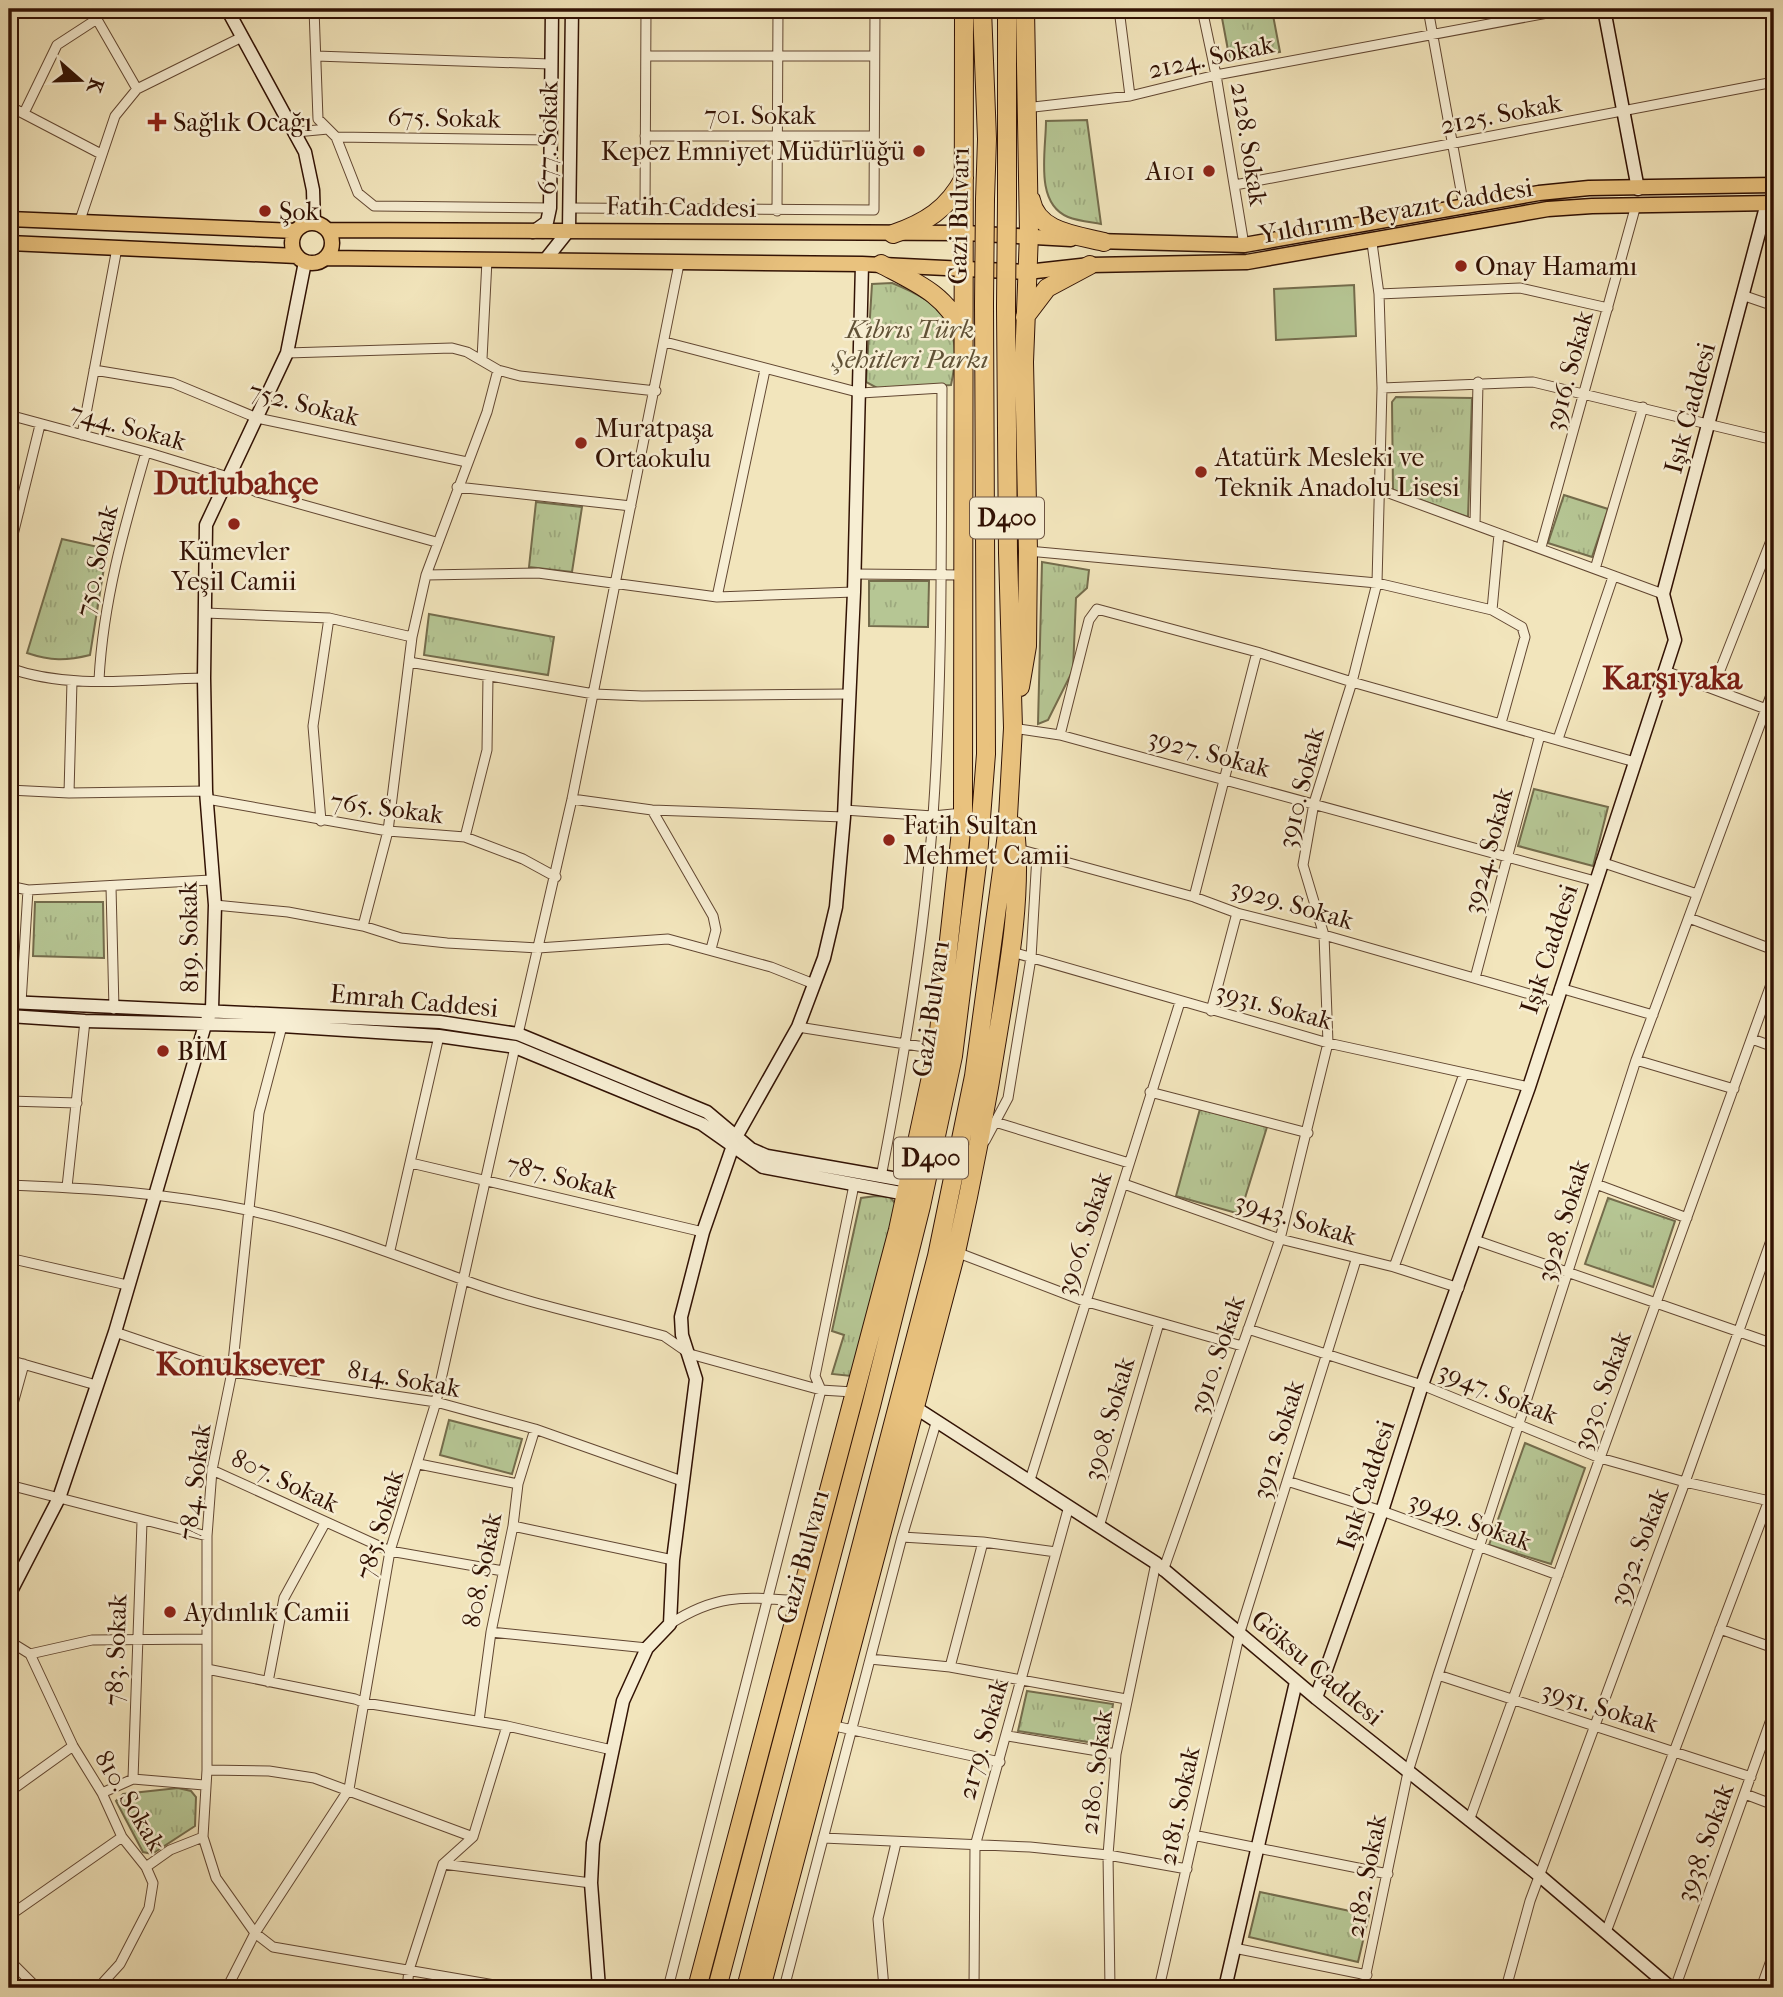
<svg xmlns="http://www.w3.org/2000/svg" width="1783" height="1997" font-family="'IM FELL French Canon',serif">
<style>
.green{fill:#b6c694;stroke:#746c4c;stroke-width:2}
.park{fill:url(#park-tufts);stroke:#746c4c;stroke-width:2}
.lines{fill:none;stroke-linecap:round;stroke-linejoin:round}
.street-casing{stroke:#624732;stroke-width:11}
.secondary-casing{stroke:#321204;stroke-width:15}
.primary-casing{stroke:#321204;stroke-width:17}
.highway-casing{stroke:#321204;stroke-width:20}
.street{stroke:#f7eed3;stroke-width:9}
.secondary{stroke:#f7eed3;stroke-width:12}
.primary{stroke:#e9c27e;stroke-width:14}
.highway{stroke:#e9c27e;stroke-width:18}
.highway-bridge-casing{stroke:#321204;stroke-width:20;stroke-linecap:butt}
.highway-bridge{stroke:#e9c27e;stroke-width:18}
.poi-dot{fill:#8f2418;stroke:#f7eed3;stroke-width:2.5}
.labels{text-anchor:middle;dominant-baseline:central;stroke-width:5;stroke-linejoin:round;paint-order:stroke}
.shield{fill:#f7eed3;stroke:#6d5442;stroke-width:2}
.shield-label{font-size:24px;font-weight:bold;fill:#321204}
.street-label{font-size:26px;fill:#321204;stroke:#f7eed3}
.poi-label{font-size:26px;fill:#321204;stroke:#f7eed3;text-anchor:start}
.park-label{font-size:26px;font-style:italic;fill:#605136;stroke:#f7eed3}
.district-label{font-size:33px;font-weight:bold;fill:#7a1f14;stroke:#f7eed3}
</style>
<defs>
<pattern id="park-tufts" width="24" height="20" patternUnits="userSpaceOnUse" patternTransform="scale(1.75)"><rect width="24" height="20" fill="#b6c694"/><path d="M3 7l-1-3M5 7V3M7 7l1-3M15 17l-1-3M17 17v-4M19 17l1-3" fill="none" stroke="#9da97e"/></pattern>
</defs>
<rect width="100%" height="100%" fill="#f2e5bc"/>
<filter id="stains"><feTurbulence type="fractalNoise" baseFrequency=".00286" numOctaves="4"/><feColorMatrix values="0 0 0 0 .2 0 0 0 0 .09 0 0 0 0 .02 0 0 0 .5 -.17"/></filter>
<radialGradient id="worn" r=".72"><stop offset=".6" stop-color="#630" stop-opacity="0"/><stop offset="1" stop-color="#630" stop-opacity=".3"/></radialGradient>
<path class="green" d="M1354 285 1356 336 1276 340 1274 289Z"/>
<path class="park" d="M1272 10 1280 52 1230 61 1222 18Z
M1087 120 1101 224C1090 222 1078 221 1068 217 1034 203 1046 151 1046 121Z
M892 283C945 304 964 326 951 385L879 389 866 382 872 284Z
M1396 397 1472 398 1468 517 1393 490 1392 402Z
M1564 495 1608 509 1592 557 1548 543Z
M536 502 582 507 572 572 529 567Z
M62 539 107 549 90 655C66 661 51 661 27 653Z
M1042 562 1089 570 1087 588 1076 598 1073 670 1048 720 1038 724Z
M869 581H929L928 627 869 626Z
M429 614 554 637 548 675 424 655Z
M1534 789 1608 807 1593 866 1518 846Z
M35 902H103L104 958 33 956Z
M1200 1109 1267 1127 1240 1214 1176 1196Z
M876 1196 890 1197 899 1208 851 1376 832 1374 844 1335 832 1331 861 1198Z
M1608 1198 1675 1221 1653 1287 1585 1264Z
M449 1420 522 1439 512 1474 440 1455Z
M1525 1443 1585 1468 1551 1564 1489 1545Z
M1027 1691 1113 1704 1107 1745 1018 1731Z
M178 1788 191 1791 196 1797 195 1826 152 1854 143 1852 116 1801 123 1794Z
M1260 1892 1369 1915 1358 1962 1249 1937Z"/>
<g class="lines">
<defs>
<path id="street" d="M91 9 137 89
M314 9 318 119 336 137 358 193 374 206 550 208
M1119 9 1130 96
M1202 9 1216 75 1244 245
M1428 9 1464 207
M316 56 550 64
M646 56H874
M9 106 101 154
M1025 108 1130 96 1216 75 1569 9
M24 113 57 45 97 19
M296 132 328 129
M645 136H874
M336 137 551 140
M1235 185 1774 82
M570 208 874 210 875 9
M645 209 646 9
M777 211 778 9
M79 223 115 116 137 89 242 37
M1379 294 1520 288 1608 308
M1742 295 1774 306
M665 342 861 393 942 388C941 530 943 674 933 816 924 938 904 1058 881 1177
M287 353 452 348 467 352 498 370 520 376 656 391
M482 359 487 260
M94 370 173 383 257 418 467 462
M1382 388 1533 382 1774 440
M9 415 146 452 228 477 257 492 436 542
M82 435 117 248
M457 487 631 506
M1378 489 1663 594
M9 508 19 511
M1475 524 1478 382
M1499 534 1492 610 1522 627 1525 637 1501 723
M1541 547 1636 205
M9 551 40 425
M1028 551 1377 583 1492 610
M1595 569 1643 407
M854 574 963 575
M426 575 538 573 717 597 854 592
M717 597 765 370
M205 613 329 618 412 637
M409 662 594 694 642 696 849 694
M9 668C70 690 140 679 204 678
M1665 671 1774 712
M99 680C103 601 124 528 146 452
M1713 688 1774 533
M1013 728 1060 735 1595 881
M1060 735 1089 620 1097 609 1257 652 1352 682 1635 762
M1558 739 1613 577
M9 790 69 793 206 791
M69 793 72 681
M207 799 388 831 465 837 523 859 556 877
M572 799 652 810 844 817
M652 810 713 916 716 930 711 949
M844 810 933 816 963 813
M321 821 313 726 329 618
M465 837 487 750 488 676
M1018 849 1194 897 1237 913 1324 935 1554 1001
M1601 862 1697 894
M9 886 28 890 211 880
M111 887 114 1009
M1194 897 1257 652
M215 905 288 912 363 926 401 938 447 943 538 948 668 939 771 967 814 984
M1689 918 1774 950
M363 926 388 831 412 637 426 575 487 412 498 370
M1012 952 1328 1043 1529 1087
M1475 978 1540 735
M1560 988 1653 1015
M21 1003 28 890
M1211 1011 1237 913
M282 1026 259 1113 232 1372 212 1470 207 1536V1770L203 1837 216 1878 255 1933 273 1947 500 1986 676 1988
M798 1027 937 1049
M518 1034 572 799 679 264
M1752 1039 1774 1047
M1636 1060 1734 1089
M1150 1092 1308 1133
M9 1101 77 1103
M995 1122 1129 1163
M985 1141 1008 1098 1031 958 1037 855
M411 1163 703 1232
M1124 1184 1280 1239 1394 1267 1459 1288
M1596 1184 1687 1218
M9 1185C89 1188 168 1193 247 1210 322 1226 392 1254 464 1280 528 1304 598 1318 664 1336L690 1354 821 1390 853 1392
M67 1187 85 1021
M1475 1240 1774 1344
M390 1250 439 1036
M956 1252 1084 1301 1242 1346
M9 1258 127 1285
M1394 1267 1464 1074
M1248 1329 1422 1385 1600 1458 1685 1482 1774 1502
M115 1332 232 1372 436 1402 535 1429 682 1481
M9 1360 96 1385
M9 1418 24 1364
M419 1464 518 1484
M212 1470 390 1551 503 1571
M1030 1480 1180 1002
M1287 1481 1382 1511 1558 1575
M9 1485 207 1536
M513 1526 673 1560
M1099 1527 1159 1323
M902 1537 983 1542 1056 1552
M1163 1571 1280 1239 1328 1043 1324 935 1303 865 1314 803 1352 682 1377 583 1382 388 1379 294 1372 243
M670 1624C718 1593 745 1597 800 1601
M1720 1629 1774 1648
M491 1632 647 1648
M9 1641 30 1654 73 1746 102 1793 122 1837 146 1867 153 1883 149 1908 120 1964 98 1988
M30 1654 92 1640 207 1639
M870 1659 950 1667 1126 1699
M950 1667 983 1542
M207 1669 355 1699 365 1703 507 1726 612 1750
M1438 1675 1751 1777
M268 1682 284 1598 325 1523
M479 1721 491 1632 513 1526 518 1484 535 1429
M830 1725 1000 1762
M1008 1736 1116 1754
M207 1770 269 1771 314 1778 473 1837
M133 1779 142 1522
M9 1792 73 1746
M102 1793 133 1779 204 1785
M1745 1794 1774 1805
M1469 1821 1774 976
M1193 1835 1388 1874
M823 1838 1030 1847 1108 1855 1187 1869
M443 1864 591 1883
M146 1867 170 1850 203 1837
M9 1916 122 1837
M1606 1932 1769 1500
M1234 1948 1367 1975
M9 1960 37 1988
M227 1988 255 1933 349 1789 390 1551 436 1402 515 1047
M407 1988 409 1970 443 1864 473 1837 507 1726
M668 1988 821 1390 815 1376 854 1185
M784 1988 902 1537 936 1423
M884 1988 878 1919 896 1843
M974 1988 975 1846 1069 1506
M1110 1988 1108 1855 1116 1754 1156 1563
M1159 1988 1240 1632 1356 1260
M1363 1988 1408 1772 1438 1675 1636 1060 1774 687
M1506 1988 1530 1901 1685 1482 1774 1232
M1675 1988 1774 1711
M1761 1988 1774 1952"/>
<path id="secondary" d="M227 9 305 152 313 190 314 222
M1604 9 1638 189
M533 232 547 222 550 208 552 9
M546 259 569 230 572 9
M9 1002 440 1022 518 1034 707 1112 751 1149 767 1156 909 1181
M9 1016 85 1021 282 1026 439 1036 515 1047 702 1124 763 1167 906 1194
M916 1408 1156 1563 1316 1698 1540 1876 1671 1988
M9 1595 59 1498 115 1332 205 1025 212 1009 215 905 206 791 204 678 206 525 287 353 305 262
M1316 1698 1382 1511 1422 1385 1529 1087 1675 640 1663 594 1767 203
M599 1988 591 1883 593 1843 623 1701 647 1648 670 1624 673 1560 696 1379 682 1335 681 1317 703 1232 736 1137 798 1027 824 958 836 907 844 817 854 592 862 264
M1225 1988 1296 1682"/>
<path id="primary" d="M9 219 296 231
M292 243a20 20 0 1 1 40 0a20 20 0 1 1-40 0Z
M328 230 965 233 1071 239
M1095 241 1244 245 1539 193 1589 188 1774 185
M9 243 297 256
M325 258 862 264 1027 272 1090 265 1247 262 1548 209 1592 206 1774 203"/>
<path id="highway" d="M982 9 987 139 985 199
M1007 9V199
M1031 200C1037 232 1076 235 1104 242
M893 234C925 223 948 209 964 178
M881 264C913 281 948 295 961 331
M1025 317 1047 288 1090 265
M1020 687 1027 646 1028 551 1024 362 1029 234 1025 9
M697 1988 898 1230 937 1049 963 813 964 9
M717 1988 871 1406 921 1206 953 1056 978 856 986 754 984 304
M746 1988 937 1256 974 1076 1007 834 1013 728 1008 553 1006 307
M761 1988 956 1252C973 1177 987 1103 999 1027 1010 962 1022 892 1015 826"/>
</defs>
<use href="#street" class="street-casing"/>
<use href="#secondary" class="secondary-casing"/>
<use href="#primary" class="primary-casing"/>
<use href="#highway" class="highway-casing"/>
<use href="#street" class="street"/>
<use href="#secondary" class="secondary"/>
<use href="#primary" class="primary"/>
<use href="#highway" class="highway"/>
<defs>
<path id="highway-bridge" d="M984 304 985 199
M1006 307 1007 199"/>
</defs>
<use href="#highway-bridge" class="highway-bridge-casing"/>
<use href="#highway-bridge" class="highway-bridge"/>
</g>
<g class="poi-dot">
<path d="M153.5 111.5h7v7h7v7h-7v7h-7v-7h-7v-7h7z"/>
<circle cx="919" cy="151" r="7"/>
<circle cx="1209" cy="171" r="7"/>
<circle cx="265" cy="211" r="7"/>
<circle cx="1461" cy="266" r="7"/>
<circle cx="581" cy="443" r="7"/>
<circle cx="1201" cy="472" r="7"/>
<circle cx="234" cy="524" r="7"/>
<circle cx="889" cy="840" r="7"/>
<circle cx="163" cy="1051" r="7"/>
<circle cx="170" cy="1612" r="7"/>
</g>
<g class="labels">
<g class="shield">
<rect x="970" y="497.5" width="74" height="41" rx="5"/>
<rect x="894" y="1137.5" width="74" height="41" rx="5"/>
</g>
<g class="shield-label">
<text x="1007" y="518">D400</text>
<text x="931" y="1158">D400</text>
</g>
<g class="street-label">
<text transform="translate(1211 57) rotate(-12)">2124. Sokak</text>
<text transform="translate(1501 114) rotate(-11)">2125. Sokak</text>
<text x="760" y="115">701. Sokak</text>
<text transform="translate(444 118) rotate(1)">675. Sokak</text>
<text transform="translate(548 138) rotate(-89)">677. Sokak</text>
<text transform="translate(1249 144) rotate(81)">2128. Sokak</text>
<text transform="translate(681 207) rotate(1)">Fatih Caddesi</text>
<text transform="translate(1396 211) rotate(-10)">Yıldırım Beyazıt Caddesi</text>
<text transform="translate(959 216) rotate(-89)">Gazi Bulvarı</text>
<text transform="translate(1569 371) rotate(-75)">3916. Sokak</text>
<text transform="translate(304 404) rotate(14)">752. Sokak</text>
<text transform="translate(1690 408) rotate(-75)">Işık Caddesi</text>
<text transform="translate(128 427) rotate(15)">744. Sokak</text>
<text transform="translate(97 561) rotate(-77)">750. Sokak</text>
<text transform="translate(1209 753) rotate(15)">3927. Sokak</text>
<text transform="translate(1301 788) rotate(-76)">3910. Sokak</text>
<text transform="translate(387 808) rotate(7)">765. Sokak</text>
<text transform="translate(1488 851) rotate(-75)">3924. Sokak</text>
<text transform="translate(1292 904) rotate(16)">3929. Sokak</text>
<text transform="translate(189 937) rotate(-91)">819. Sokak</text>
<text transform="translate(1549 949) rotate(-72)">Işık Caddesi</text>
<text transform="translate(414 1001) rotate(5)">Emrah Caddesi</text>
<text transform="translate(1274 1006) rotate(15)">3931. Sokak</text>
<text transform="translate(931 1009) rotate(-82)">Gazi Bulvarı</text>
<text transform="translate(562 1177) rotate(14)">787. Sokak</text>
<text transform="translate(1296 1219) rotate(17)">3943. Sokak</text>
<text transform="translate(1563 1221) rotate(-73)">3928. Sokak</text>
<text transform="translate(1084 1234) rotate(-72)">3906. Sokak</text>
<text transform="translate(1217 1355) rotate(-71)">3910. Sokak</text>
<text transform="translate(404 1379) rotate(10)">814. Sokak</text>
<text transform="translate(1602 1391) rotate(-70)">3930. Sokak</text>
<text transform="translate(1498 1393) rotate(22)">3947. Sokak</text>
<text transform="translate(1109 1419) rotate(-74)">3908. Sokak</text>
<text transform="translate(1278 1440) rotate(-73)">3912. Sokak</text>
<text transform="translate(285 1481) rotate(25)">807. Sokak</text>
<text transform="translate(195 1482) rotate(-83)">784. Sokak</text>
<text transform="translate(1366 1485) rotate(-72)">Işık Caddesi</text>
<text transform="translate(1470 1521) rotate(20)">3949. Sokak</text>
<text transform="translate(380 1525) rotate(-74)">785. Sokak</text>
<text transform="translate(1639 1547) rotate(-69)">3932. Sokak</text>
<text transform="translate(803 1557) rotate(-75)">Gazi Bulvarı</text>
<text transform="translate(482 1570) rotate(-79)">808. Sokak</text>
<text transform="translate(116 1650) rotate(-88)">783. Sokak</text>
<text transform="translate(1317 1668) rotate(40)">Göksu Caddesi</text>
<text transform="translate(1600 1707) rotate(17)">3951. Sokak</text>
<text transform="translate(983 1739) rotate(-74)">2179. Sokak</text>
<text transform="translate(1096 1772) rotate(-83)">2180. Sokak</text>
<text transform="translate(130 1801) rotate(59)">810. Sokak</text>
<text transform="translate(1179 1806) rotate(-78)">2181. Sokak</text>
<text transform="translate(1705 1843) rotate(-70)">3938. Sokak</text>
<text transform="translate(1366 1876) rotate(-79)">2182. Sokak</text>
</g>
<g class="poi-label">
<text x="173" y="122">Sağlık Ocağı</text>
<text x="905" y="151" text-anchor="end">Kepez Emniyet Müdürlüğü</text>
<text x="1195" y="171" text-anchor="end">A101</text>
<text x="279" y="211">Şok</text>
<text x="1475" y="266">Onay Hamamı</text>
<text x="595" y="428">Muratpaşa<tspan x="595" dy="30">Ortaokulu</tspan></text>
<text x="1215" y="457">Atatürk Mesleki ve<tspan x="1215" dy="30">Teknik Anadolu Lisesi</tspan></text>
<text x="234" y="551" text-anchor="middle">Kümevler<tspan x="234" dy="30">Yeşil Camii</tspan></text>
<text x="903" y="825">Fatih Sultan<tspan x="903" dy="30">Mehmet Camii</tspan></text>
<text x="177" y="1051">BİM</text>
<text x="184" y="1612">Aydınlık Camii</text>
</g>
<g class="park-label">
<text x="910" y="329">Kıbrıs Türk<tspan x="910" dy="30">Şehitleri Parkı</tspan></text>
</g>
<g class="district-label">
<text x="236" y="483">Dutlubahçe</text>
<text x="1672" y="678">Karşıyaka</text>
<text x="240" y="1364">Konuksever</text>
</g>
</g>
<rect width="1783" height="1997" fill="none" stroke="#f2e5bc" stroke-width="35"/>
<rect x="10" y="10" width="1762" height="1976" fill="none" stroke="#321204" stroke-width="3.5"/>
<rect x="18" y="18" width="1748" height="1962" fill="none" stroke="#321204" stroke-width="2"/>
<g transform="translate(80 80) rotate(110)" stroke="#f7eed3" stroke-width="5" paint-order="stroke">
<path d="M0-5L12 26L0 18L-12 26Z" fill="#321204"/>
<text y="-10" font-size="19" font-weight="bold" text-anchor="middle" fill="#321204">K</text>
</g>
<rect width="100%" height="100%" filter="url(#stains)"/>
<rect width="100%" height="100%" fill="url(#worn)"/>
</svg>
